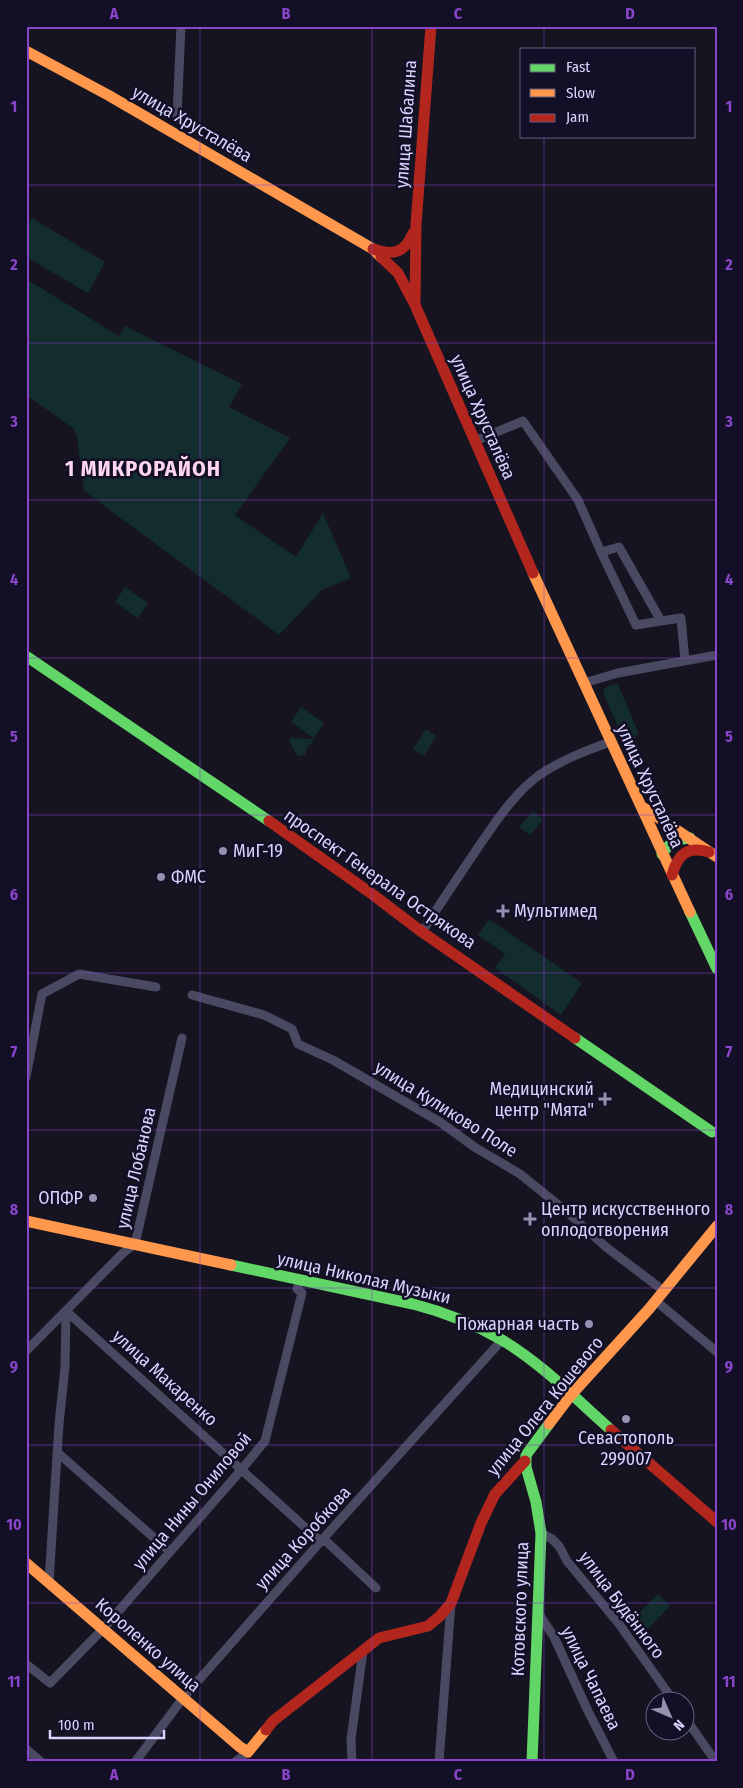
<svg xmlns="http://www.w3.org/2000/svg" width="743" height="1788" font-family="'Fira Sans Condensed',sans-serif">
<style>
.green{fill:#132c2d}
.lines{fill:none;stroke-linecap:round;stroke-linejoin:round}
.street{stroke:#4a4962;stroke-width:9}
.fast{stroke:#63d668;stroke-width:11}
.slow{stroke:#ff974d;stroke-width:11}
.jam{stroke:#b3261e;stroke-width:11}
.grid{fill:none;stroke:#8945c9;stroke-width:1;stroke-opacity:0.55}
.poi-dot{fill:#9591b1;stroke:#130f26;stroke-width:2}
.labels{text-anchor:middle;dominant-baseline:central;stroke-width:5;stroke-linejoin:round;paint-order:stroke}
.street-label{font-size:18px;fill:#d9d4ff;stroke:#130f26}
.poi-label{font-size:18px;fill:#d9d4ff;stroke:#130f26;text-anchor:start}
.district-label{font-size:22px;font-weight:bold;letter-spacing:1px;fill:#ffd6f0;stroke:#130f26}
.neatline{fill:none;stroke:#8945c9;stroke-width:2}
.grid-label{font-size:16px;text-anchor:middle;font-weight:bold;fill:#8945c9}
</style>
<rect width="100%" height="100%" fill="#161421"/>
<path class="green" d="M32 218 105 262 88 293 26 257V228Z
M26 279 119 336 125 326 242 384 229 407 290 438 235 515 296 557 323 513 351 578 322 590 279 635 84 491 77 437 73 428 26 395Z
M125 587 148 603 138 618 115 602Z
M618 684 638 732 635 739 630 741 624 740 603 693C606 685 610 685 618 684Z
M301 707 324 723 314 738 291 722Z
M426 729 436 736 424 756 413 749Z
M290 738 313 739 312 744 308 746 305 755 298 756 290 743Z
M533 811 543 820 530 835 519 827Z
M489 919 582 983 561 1015 495 968 505 954 478 935Z
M658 1594 670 1606 642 1635 629 1623Z"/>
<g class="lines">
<path class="street" d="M177 115 181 26
M475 441 523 421 578 500 601 552 619 547 661 621 681 618 685 661
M601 552 636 625 661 621
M584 683 618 673 717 655
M422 932C441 902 461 873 481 843 497 820 514 794 538 776 559 761 585 751 610 742
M192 995 264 1015 292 1029 298 1044 333 1060 440 1122 476 1148 520 1174 566 1211 606 1247 664 1291
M26 1077 42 994 79 974 156 987
M656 1301 717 1352
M66 1311 319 1540 327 1542 376 1588
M26 1351 123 1253 135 1244 182 1038
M57 1452 170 1552
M541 1533 552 1539 559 1546 567 1561 619 1624 673 1700
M49 1583 59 1424 65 1367 66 1311
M537 1611 554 1637 588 1711 614 1762
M26 1664 50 1683 103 1629 242 1469 265 1441 302 1293 297 1289 300 1280
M686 1719 716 1762
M26 1749 41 1762
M135 1762 183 1698 321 1541 502 1340
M235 1762 248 1752
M352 1762 351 1739 363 1651
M439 1762 451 1603"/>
<path class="fast" d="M26 656 269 821
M662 854C669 843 677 839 690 838
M690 912 717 969
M575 1038 712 1132
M231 1265 413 1304C444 1312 474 1324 502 1340 541 1363 577 1400 611 1430
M532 1762 541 1533 536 1502 526 1467V1455L549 1424"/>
<path class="slow" d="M26 51 108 95 373 249 381 257
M533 573 690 912
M641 806 717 857
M26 1221 231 1265
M549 1424 571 1395 649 1309 717 1226
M26 1563 240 1747 248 1752 266 1730"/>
<path class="jam" d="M373 249C393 256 405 253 413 233
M381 257 398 273 415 305 533 573
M415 305 416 224 431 26
M269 821 372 894 422 932 575 1038
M672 875C678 854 687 846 709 852
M611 1430 717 1522
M266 1730 273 1721 379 1638 428 1626 440 1616 451 1603 481 1523 495 1494 525 1461"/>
</g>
<path class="grid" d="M200 26V1762M372 26V1762M544 26V49M544 136V1762M26 185H717M26 343H717M26 500H717M26 658H717M26 815H717M26 973H717M26 1130H717M26 1288H717M26 1445H717M26 1603H717"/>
<g class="poi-dot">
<circle cx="223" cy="851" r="5"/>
<circle cx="161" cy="877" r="5"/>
<path d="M500.5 903.5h5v5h5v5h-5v5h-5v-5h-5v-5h5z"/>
<path d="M602.5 1091.5h5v5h5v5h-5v5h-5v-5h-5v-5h5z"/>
<circle cx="93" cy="1198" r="5"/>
<path d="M527.5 1211.5h5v5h5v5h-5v5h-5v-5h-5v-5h5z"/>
<circle cx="589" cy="1324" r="5"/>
<circle cx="626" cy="1419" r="5"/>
</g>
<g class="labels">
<g class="street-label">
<text transform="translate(192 124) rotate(30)">улица Хрусталёва</text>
<text transform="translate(406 124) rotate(-86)">улица Шабалина</text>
<text transform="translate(483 417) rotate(66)">улица Хрусталёва</text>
<text transform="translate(650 786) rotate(65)">улица Хрусталёва</text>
<text transform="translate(380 879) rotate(35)">проспект Генерала Острякова</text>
<text transform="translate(446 1109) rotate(32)">улица Куликово Поле</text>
<text transform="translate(136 1168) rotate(-77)">улица Лобанова</text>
<text transform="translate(364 1278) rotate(13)">улица Николая Музыки</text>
<text transform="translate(165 1378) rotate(42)">улица Макаренко</text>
<text transform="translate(545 1406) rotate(-51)">улица Олега Кошевого</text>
<text transform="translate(192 1501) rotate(-50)">улица Нины Ониловой</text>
<text transform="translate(303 1538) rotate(-48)">улица Коробкова</text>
<text transform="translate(622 1605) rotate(53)">улица Будённого</text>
<text transform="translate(520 1609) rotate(-88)">Котовского улица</text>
<text transform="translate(148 1645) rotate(41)">Короленко улица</text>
<text transform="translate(591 1678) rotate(64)">улица Чапаева</text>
</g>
<g class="poi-label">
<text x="233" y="851">МиГ-19</text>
<text x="171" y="877">ФМС</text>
<text x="514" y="911">Мультимед</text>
<text x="594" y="1089" text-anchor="end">Медицинский<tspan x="594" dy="21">центр "Мята"</tspan></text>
<text x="83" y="1198" text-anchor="end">ОПФР</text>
<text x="541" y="1209">Центр искусственного<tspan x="541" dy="21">оплодотворения</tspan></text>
<text x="579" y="1324" text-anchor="end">Пожарная часть</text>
<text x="626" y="1438" text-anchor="middle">Севастополь<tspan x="626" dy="21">299007</tspan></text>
</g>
<g class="district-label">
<text x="143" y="468">1 МИКРОРАЙОН</text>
</g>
</g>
<rect width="743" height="1788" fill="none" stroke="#130f26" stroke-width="55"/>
<rect x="520" y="48" width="175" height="90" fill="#130f26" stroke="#625e7d"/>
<rect x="530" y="64" width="25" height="8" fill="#63d668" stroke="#625e7d"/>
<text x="566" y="72" font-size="15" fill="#d9d4ff">Fast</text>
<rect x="530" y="89" width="25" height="8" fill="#ff974d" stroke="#625e7d"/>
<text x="566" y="98" font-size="15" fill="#d9d4ff">Slow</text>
<rect x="530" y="114" width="25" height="8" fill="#b3261e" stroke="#625e7d"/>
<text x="566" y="122" font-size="15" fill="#d9d4ff">Jam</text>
<g transform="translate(670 1716) rotate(135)"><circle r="24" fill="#130f26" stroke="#625e7d"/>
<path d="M0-4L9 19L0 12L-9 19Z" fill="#9591b1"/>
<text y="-8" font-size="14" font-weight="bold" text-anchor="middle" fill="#d9d4ff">N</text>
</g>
<path d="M50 1730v8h114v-8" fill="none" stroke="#d9d4ff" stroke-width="2.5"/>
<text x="58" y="1730" font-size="15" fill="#d9d4ff" stroke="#130f26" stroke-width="4" paint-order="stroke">100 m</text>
<rect x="28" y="28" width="688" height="1732" class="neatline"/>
<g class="grid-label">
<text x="114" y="19">A</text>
<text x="286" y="19">B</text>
<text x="458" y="19">C</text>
<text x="630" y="19">D</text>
<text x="14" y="112">1</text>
<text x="729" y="112">1</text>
<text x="14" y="270">2</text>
<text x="729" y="270">2</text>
<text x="14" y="427">3</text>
<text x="729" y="427">3</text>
<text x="14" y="585">4</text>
<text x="729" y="585">4</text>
<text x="14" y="742">5</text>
<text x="729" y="742">5</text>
<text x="14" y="900">6</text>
<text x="729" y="900">6</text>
<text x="14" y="1057">7</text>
<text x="729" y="1057">7</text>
<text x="14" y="1215">8</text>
<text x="729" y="1215">8</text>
<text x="14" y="1372">9</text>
<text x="729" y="1372">9</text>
<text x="14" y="1530">10</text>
<text x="729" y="1530">10</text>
<text x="14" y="1687">11</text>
<text x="729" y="1687">11</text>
<text x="114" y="1780">A</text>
<text x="286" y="1780">B</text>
<text x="458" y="1780">C</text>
<text x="630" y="1780">D</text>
</g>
</svg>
